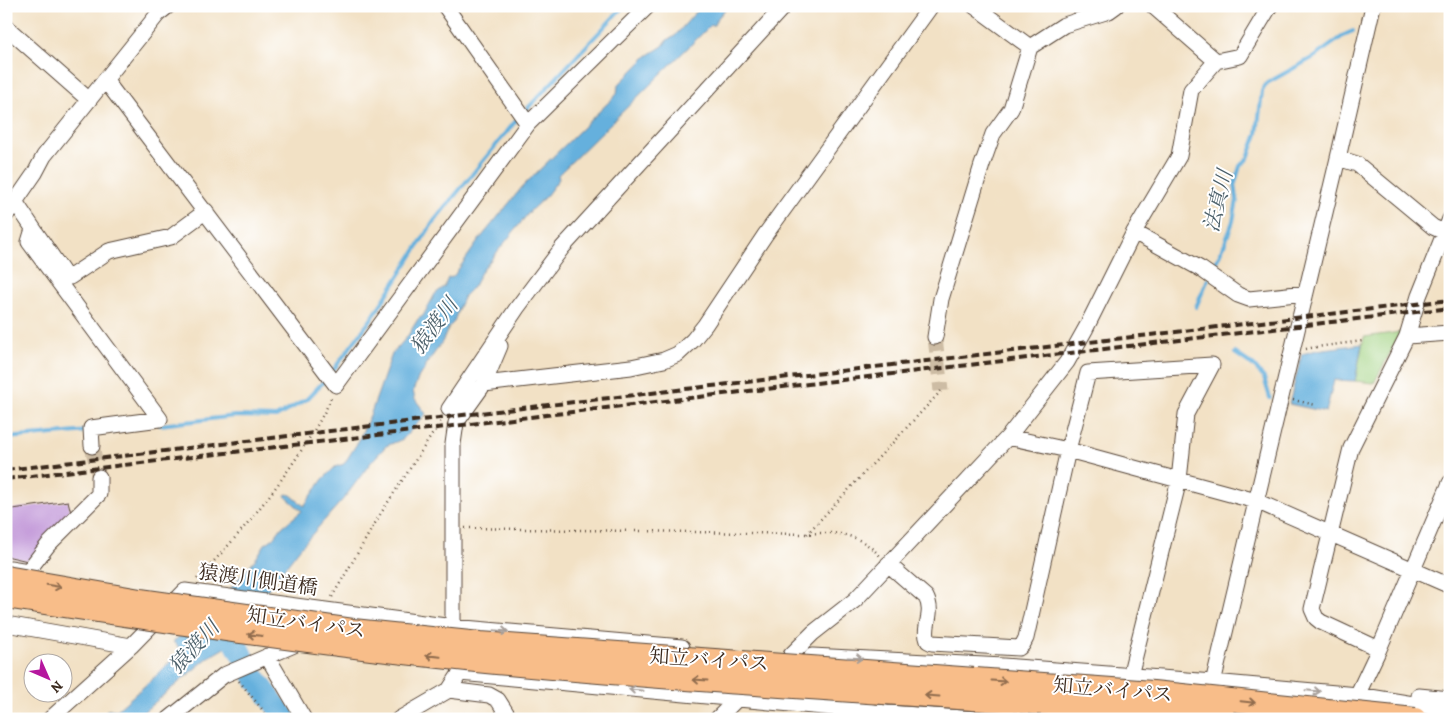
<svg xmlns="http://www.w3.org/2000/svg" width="1456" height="725" font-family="Alegreya,'Noto Serif JP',serif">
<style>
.green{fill:#a1d281;stroke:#6e7e50}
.water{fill:#65b0dd;stroke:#506d7e}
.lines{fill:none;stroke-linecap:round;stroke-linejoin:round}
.stream{stroke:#65b0dd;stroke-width:4}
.river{stroke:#65b0dd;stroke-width:22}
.building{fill:#c39ad9}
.minor-tunnel{stroke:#cdbca4;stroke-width:15;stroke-dasharray:15 8;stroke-linecap:butt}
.minor-casing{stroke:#564537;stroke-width:17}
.path{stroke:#564537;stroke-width:2.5;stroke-dasharray:1 4;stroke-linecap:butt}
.minor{stroke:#fff;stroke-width:15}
.rail{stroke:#3b2a1e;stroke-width:4;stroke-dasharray:8 4;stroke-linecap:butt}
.highway-bridge-casing{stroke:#564537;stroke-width:24;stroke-linecap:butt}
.highway-bridge{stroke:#f8bd89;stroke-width:22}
.oneway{stroke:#906c4e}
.oneway2{stroke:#a79f9a}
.labels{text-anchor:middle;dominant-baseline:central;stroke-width:4;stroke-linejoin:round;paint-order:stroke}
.street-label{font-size:20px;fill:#3b2a1e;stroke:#fff}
.water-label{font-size:21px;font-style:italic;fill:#4c606a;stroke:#fff}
</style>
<rect width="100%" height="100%" fill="#fff"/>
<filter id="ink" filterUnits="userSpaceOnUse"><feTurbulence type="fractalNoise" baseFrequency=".02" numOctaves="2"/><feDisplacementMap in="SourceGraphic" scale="10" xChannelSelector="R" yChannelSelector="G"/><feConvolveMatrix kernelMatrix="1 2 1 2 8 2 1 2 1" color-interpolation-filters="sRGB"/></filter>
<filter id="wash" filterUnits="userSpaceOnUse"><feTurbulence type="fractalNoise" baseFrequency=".0096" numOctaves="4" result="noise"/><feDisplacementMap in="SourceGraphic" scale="20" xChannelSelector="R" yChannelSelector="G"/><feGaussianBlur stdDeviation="1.12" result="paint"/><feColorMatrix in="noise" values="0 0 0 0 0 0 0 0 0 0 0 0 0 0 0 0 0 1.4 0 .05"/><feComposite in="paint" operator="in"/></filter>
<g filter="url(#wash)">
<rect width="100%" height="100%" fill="#f2e1c5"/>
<path class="green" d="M1401 332 1374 383 1355 381 1364 337Z"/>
<path class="water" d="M701 6H728L716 20 714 25H711L558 175 559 179 546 196 531 210 481 272 474 286 464 296 459 307 454 322 449 327 442 342 426 365 425 370 419 376 413 391 415 399 426 414 403 439 386 446 372 461 345 497 300 548 265 593 230 625 241 645 235 649 231 644 209 657 135 719H102L107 710H117L157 675 178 654 179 647 173 642 219 602 257 557 265 544 274 538 282 527 302 511 285 496 286 494 291 495 304 506 323 479 335 467 344 464 358 442 371 413 392 354 407 337 418 319 423 316 435 294 444 287 448 278 453 277 479 240 523 186 617 94 618 85 647 56 663 46 667 40 674 37Z
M1362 344 1355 381 1334 380 1326 412 1289 404 1302 354 1317 350Z"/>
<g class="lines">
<path class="stream" d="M524 112 624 6
M1211 273 1225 243 1233 221 1237 200 1235 183 1240 166 1248 158 1257 134 1262 91 1267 83 1314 57 1346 34 1353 31
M1196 307 1208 279
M1235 353 1254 366 1264 378 1270 398
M331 373 372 318 434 221 519 117
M160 425 235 416 276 417 307 399 327 378
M6 438 89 431"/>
<path class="river" d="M223 621 253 675 286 719"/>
</g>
<g id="blocks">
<path class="building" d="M68 501 71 513 28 561 6 556V510Z"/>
</g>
</g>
<g filter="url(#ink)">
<use href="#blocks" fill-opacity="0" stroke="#564537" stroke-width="1"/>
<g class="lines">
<path class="minor-tunnel" d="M935 337 941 391
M92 446 99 477"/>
<defs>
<path id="minor" d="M445 6 528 124
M974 6 1030 47
M1153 6 1216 61
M6 27 89 100
M105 80 336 385 528 124 648 6
M1338 158 1357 164 1433 227 1444 232
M16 203 66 277H70L109 251 171 237 206 211
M6 215 35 173 44 156 158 14 168 6
M33 229 29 242 160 419 91 428 92 446
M1134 232 1201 269 1238 295 1249 299 1306 293
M1407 336 1450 333
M935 337 941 299 982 165 993 134 1011 109 1030 47 1064 25 1109 11 1116 6
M484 384 500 346
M449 409 517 308 562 248 784 6
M1008 437 1068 450 1256 501 1450 586
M888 564 926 597C935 614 922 626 928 641L932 643 1019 648 1023 644 1026 638 1068 450 1088 373 1212 365 1186 414 1179 480 1130 676
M10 568 28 571 48 545 99 494V477
M6 624 131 646
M1379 649 1321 622 1316 618 1312 609 1351 448 1407 336 1419 296 1450 219
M267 656 304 719
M812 656 1003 666 1213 682 1358 695 1450 710
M460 673 887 713 978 719
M449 690 489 695 498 700 510 719
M1211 691 1338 158 1373 6
M1419 696 1450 699
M776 702 791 655 813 633 855 600 1008 437 1067 362 1086 328 1134 232 1179 156 1191 90 1216 61 1240 56 1270 6
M1353 704 1379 649 1450 483
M50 719 131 646 185 591 453 627 682 647
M169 719 224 675 294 645 300 639
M399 719 449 690 460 673 453 627V444L456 423 484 384 631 367 664 360 678 354 693 340 705 325 765 235 931 6
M717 719 736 700 738 693"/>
</defs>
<use href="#minor" class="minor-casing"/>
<path class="path" d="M1306 349 1316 347 1363 341
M1293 400 1316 405
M465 528 806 534C837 531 858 533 880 556
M807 534 941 391
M197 579C235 540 271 497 301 451 312 434 323 417 331 398
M332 597 381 513 441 421
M239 681 270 719"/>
<use href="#minor" class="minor"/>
<path class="rail" d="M6 470 480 413 1450 300
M6 479 1450 308"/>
<defs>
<path id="highway-bridge" d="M6 577 140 600 353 630 480 643 1153 692 1415 719
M6 597C163 621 319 645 476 661 701 683 926 695 1151 711L1225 719"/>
</defs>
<use href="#highway-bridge" class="highway-bridge-casing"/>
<use href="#highway-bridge" class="highway-bridge"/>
</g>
<defs><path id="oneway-shaft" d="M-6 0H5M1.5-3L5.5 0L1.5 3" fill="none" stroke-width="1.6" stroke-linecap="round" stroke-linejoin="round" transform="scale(1.25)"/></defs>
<g class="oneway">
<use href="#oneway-shaft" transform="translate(54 586) rotate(10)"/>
<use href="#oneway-shaft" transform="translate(255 635) rotate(-173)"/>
<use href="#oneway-shaft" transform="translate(433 656) rotate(-174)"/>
<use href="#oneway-shaft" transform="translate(700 680) rotate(-176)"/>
<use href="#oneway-shaft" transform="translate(999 681) rotate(4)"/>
<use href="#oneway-shaft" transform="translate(932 696) rotate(-176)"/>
<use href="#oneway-shaft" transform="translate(1248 702) rotate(6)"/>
</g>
<g class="oneway2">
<use href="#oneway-shaft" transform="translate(501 631) rotate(5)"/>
<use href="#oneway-shaft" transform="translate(855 658) rotate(3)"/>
<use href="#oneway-shaft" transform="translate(636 690) rotate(-174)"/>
<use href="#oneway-shaft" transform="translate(1313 691) rotate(5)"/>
</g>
</g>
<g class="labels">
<g class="street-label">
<text transform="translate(258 580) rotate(8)">猿渡川側道橋</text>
<text transform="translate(306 623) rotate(8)">知立バイパス</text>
<text transform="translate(709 660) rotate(4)">知立バイパス</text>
<text transform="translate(1113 690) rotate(5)">知立バイパス</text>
</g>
<g class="water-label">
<text transform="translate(1218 201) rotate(-76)">法真川</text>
<text transform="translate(434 326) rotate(-53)">猿渡川</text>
<text transform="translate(194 647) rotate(-48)">猿渡川</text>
</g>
</g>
<rect width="1456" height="725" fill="none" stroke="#fff" stroke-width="25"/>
<g transform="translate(48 678) rotate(135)"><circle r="24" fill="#ffffff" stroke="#b1aaa5"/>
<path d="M0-4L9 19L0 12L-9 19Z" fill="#b5179e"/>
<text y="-8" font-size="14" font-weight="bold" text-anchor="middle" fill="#3b2a1e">N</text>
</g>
</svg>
